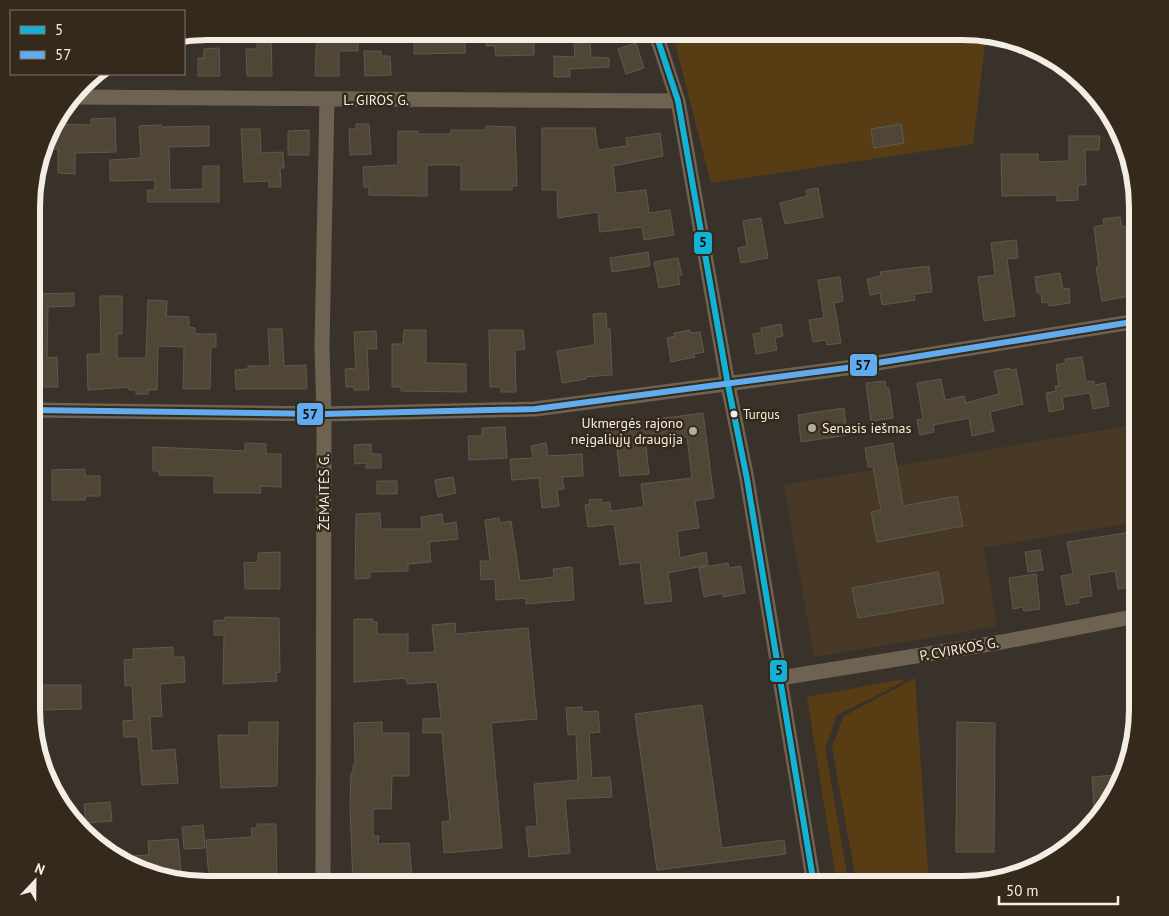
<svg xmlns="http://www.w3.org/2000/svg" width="1169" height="916" font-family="'PT Sans',sans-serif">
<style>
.built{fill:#483926}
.green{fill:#583d14}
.building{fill:#504636;stroke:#5e5952}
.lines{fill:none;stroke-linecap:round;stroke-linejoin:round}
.street{stroke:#6e6253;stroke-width:15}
.bus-1-casing{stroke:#34291a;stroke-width:10}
.bus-2-casing{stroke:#34291a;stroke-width:10}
.bus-1{stroke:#13b2d5;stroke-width:6}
.bus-2{stroke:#60acee;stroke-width:6}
.bus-dot{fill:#f4ede3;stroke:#34291a;stroke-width:2}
.poi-dot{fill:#b3aca2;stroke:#34291a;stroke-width:2}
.labels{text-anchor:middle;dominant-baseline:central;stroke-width:5;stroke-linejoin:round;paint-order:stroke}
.bus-label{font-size:13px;fill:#f4ede3;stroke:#34291a;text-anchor:start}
.street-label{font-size:14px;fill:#f4ede3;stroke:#34291a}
.poi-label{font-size:14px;fill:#f4ede3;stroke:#34291a;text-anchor:end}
.rim{fill:none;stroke:#f4ede3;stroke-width:6}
.line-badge{stroke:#34291a;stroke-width:2}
.pale-badge-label{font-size:14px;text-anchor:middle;font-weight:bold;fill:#111}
</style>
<rect width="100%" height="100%" fill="#39322a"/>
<path class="built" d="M1138 424V522L984 548 997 626 814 657 784 485Z"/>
<path class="green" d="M672 31 973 32 986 35 973 144 711 183Z
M915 678 929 885H857L832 747 844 716Z
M903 679V682L837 715 825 748 849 885H837L807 697Z"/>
<path class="building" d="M257 31H271L272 76H247L246 49H257Z
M317 31H358V51H339V76H315Z
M421 31H449V40H465V53L414 54V39H421Z
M486 31H534V55L496 56 495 46H486Z
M590 42 591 57 609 58V67L570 69V77H554V56L575 57 574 44Z
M636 43 644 68 626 74 618 49Z
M219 48 220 76H198V58H204V49Z
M364 51H381V56H390L391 75 365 76Z
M115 118 116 152 75 153V174L58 173V149H45L53 124 91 125V119Z
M356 124H369L371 154 350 155 349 129H356Z
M901 124 904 143 874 148 871 129Z
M161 125 162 127 209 126V146L169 147 170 190 203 189V166H219V202H148L147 190H155V180L110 181V160L141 158 139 126Z
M486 126 515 127 517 186H512V190H461V165H427V196L369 195V187H364L363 167 398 165V131H418V134H451V130H486Z
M542 128H595L598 150 627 146 626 138 660 133 663 156 613 166 616 193 646 190 649 213 670 210 674 235 644 240 642 227 600 232 598 212 558 218 557 190H542Z
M241 129H260L261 153 283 152 284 168H280L281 187H269V181L244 182Z
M309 130V155H288V131Z
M1069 136H1100L1099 150H1085L1086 185H1078V200L1057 201V195L1002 196 1001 154H1038V162L1069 161Z
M818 188 823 217 785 224 780 203 807 196 806 190Z
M1120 217 1122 227 1138 225V288L1129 289 1130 296 1102 301 1096 267H1099L1094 227 1104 225 1103 219Z
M761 218 768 258 741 263 738 248 747 246 743 221Z
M1016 240 1018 258 1007 259 1015 316 984 321 978 277 995 275 991 243Z
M648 252 650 266 612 272 610 258Z
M678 258 682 275 678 276 680 284 659 288 654 262Z
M929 266 932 292 914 294 915 300 882 305 880 293 870 295 867 279 881 276 880 272Z
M1060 273 1063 289 1069 288 1070 303 1049 306 1048 302 1042 303 1041 293H1037L1035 277Z
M840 277 843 301 834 303 841 343 827 345 826 340 813 342 809 320 824 318 818 280Z
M74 293V306L48 307 47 358 57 357 58 387H33L32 320 35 321V294Z
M100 296H122V334H117V358H146L148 300 167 301 166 316 189 317V327L195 328V334H216V347H211L210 389H183L184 347 158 346 157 390H148V394H136V390H129V387L88 390 87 354H101Z
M606 313 607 329H610L612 375 585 377 586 379 562 383 557 351 595 345 593 314Z
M781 324 783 336 775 338 777 350 756 354 753 334 762 332 761 328Z
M268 329H282L284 366 306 365 307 389H236L235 370 248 369V366H270Z
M404 330H426V363L466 364V392L401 391V387H392V344H403Z
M489 330H523L525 349 515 350 516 392H501V387H490Z
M690 330 691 333 700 332 704 352 694 354 695 357 671 362 667 338 675 336 674 333Z
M376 331 377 349H367L369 390H354V387H346L345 369 356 368 354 332Z
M1082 357 1086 382 1094 381 1095 385 1105 383 1109 406 1093 409 1090 393 1062 397 1064 409 1049 412 1046 393 1056 391 1055 386H1059L1056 365 1066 363 1065 359Z
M1010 368V370L1016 369 1023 404 990 412 994 431 972 436 969 418 933 425 934 432 920 435 917 420 923 419 917 383 941 379 945 400 964 396 966 403 999 394 994 371Z
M885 381 886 388H889L893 418 871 421 866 383Z
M844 408 847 435 801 442 798 415Z
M703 413 714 498 695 501 699 528 677 531 680 558 706 552 708 565 668 573 672 601 645 604 640 562 620 565 614 524 588 527 585 505 590 504 589 500 601 499 602 503 610 502 611 511 644 507 641 484 692 478 687 437 677 438 676 435 645 438 649 474 620 476 616 439 607 440 605 426Z
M505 427 507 458 469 460 468 436H482V428Z
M245 443 266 444V454H281V487L260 486 261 493H214V476L159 475V471H153V447L245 451Z
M546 443 548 456 582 454 583 476 562 477 564 489 557 490 559 506 542 508 539 478 512 480 510 459 533 458 531 446Z
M893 443 903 506 957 496 963 526 877 542 871 512 881 510 873 467H868L865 448Z
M371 444V454H381V468H366V463L355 464 354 445Z
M85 469V476H100V496H86L85 500H52V470Z
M453 477 456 493 438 497 435 480Z
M377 481H397V494H377Z
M380 513 381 529H422L421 517 442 514 443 524 456 522 458 539 429 542 431 562 408 564V571L370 572V578L355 579 356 514Z
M499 518 500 523 511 521 520 581 554 577 553 569 572 567 574 600 526 604V598L496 600 495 579 481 580 480 561H490L485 520Z
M1138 531 1137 586 1118 589 1115 571 1089 575 1092 596 1078 598 1079 603 1066 605 1061 576 1073 574 1067 542Z
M1040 550 1043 570 1028 572 1025 552Z
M280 552V589H245L244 563 258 562V553Z
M728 563 729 568 741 566 745 593 723 597V593L704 597 699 568Z
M938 572 944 603 858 618 852 588Z
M1036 574 1040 609 1024 611 1023 607 1013 609 1009 578Z
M225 617 279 618 280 672 276 673 277 681 223 684 224 635H214V621L225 620Z
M354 619H373V622H377V634H408V653L435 652 432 625 455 623 456 634 528 628 537 719 491 723 502 848 444 853 442 822 450 821 442 733H423V719L441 718 437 682 407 684 406 678 354 682Z
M173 647V657H184L185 682 160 684 162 716 150 717 152 751 175 749 178 783 142 785 138 737H124L123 721 134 720 132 685 125 686 124 660 134 659 133 649Z
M32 685H81V709L40 710 39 705H32Z
M702 705 722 848 784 840 786 854 657 870 635 714Z
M582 707V712L598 711 600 732 589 733 592 778 610 777 612 797 565 799 570 853 529 857 526 827 537 826 534 784 578 780 576 734 568 735 566 708Z
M249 722H278L277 786 221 788 218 735H249Z
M382 722V733H409V776H392L391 809H373V836H379L378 844 409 843 412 878 383 879V884H353L350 808 351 773H353V765H355L354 723Z
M957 722 995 723 994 852H956Z
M1125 774 1124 776 1095 823 1092 777Z
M110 802 112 821 86 823 84 804Z
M257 824H276L277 884 225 883V878L209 879 206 840 252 837 251 828H257Z
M203 825 205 848 184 849 182 827Z
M178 839 181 872 153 875 140 871 116 857 149 855 148 841Z"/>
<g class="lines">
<path class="street" d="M655 31 678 101 728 385 747 479 814 885
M73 97 678 101
M32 410 324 414 535 409 846 368 1138 321
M780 678 1002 642 1137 616
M323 884 324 414 322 346 327 99"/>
<defs>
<path id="bus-1" d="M655 31 678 101 728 385 747 479 814 885"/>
<path id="bus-2" d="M32 410 324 414 535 409 846 368 1138 321"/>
</defs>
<use href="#bus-1" class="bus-1-casing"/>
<use href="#bus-2" class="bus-2-casing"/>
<use href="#bus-1" class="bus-1"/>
<use href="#bus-2" class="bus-2"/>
</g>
<circle class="bus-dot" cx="734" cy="414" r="4.5"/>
<g class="poi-dot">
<circle cx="812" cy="428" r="5"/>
<circle cx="693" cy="431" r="5"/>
</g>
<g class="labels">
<g class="bus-label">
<text x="743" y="414">Turgus</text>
</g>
<g class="street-label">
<text x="376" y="100">L. GIROS G.</text>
<text transform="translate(324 492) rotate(-90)">ŽEMAITĖS G.</text>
<text transform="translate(959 649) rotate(-10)">P. CVIRKOS G.</text>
</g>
<g class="poi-label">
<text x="683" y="423">Ukmergės rajono<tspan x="683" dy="16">neįgaliųjų draugija</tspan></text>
<text x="822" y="428" text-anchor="start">Senasis iešmas</text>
</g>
</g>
<path d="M0 0H1169V916H0ZM207 40H962A167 167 0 0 1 1129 207V709A167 167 0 0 1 962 876H207A167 167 0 0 1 40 709V207A167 167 0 0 1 207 40Z" fill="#34291a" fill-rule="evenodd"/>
<path class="rim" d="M207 40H962A167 167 0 0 1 1129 207V709A167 167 0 0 1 962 876H207A167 167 0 0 1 40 709V207A167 167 0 0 1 207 40Z"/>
<g class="line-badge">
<rect x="693" y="231" width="20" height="24" rx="5" fill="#13b2d5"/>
<rect x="849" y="353" width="29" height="24" rx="5" fill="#60acee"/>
<rect x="296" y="402" width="28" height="24" rx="5" fill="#60acee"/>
<rect x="769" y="659" width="19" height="24" rx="5" fill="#13b2d5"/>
</g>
<g class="pale-badge-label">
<text x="703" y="247">5</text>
<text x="863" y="370">57</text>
<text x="310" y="419">57</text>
<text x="779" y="675">5</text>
</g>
<rect x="10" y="10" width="175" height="65" fill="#34291a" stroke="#81776a"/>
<rect x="20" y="26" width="25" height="8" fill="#13b2d5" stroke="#81776a"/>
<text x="55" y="35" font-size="15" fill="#f4ede3">5</text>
<rect x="20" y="51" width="25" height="8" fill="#60acee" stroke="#81776a"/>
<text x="55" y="60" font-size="15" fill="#f4ede3">57</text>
<g transform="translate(35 881) rotate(22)" stroke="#34291a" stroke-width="4" paint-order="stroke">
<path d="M0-4L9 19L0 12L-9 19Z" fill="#f4ede3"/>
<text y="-8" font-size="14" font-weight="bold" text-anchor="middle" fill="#f4ede3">N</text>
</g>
<path d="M999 896v8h119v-8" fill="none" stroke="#f4ede3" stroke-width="2.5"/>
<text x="1006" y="896" font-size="15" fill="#f4ede3" stroke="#34291a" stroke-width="4" paint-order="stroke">50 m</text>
</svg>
